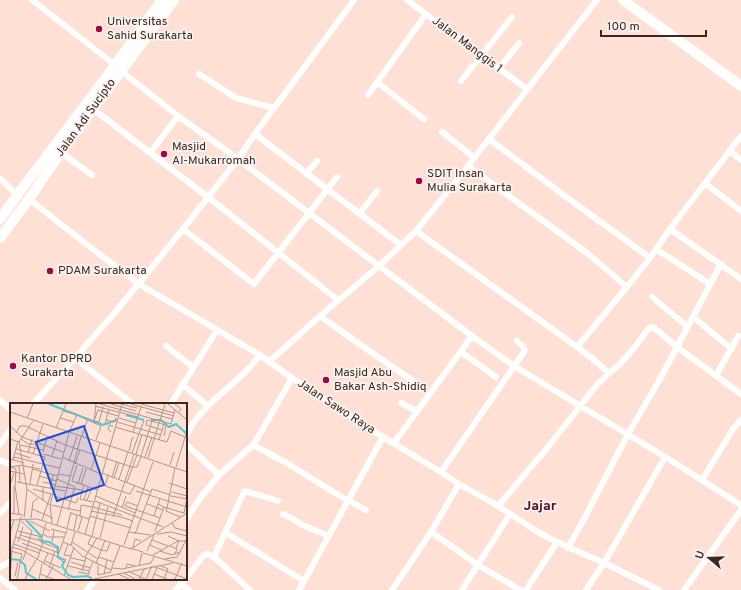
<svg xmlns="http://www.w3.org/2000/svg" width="741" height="590" font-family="Overpass,sans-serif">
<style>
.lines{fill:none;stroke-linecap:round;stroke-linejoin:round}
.minor{stroke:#fff;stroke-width:6}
.primary{stroke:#fff;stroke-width:10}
.trunk{stroke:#fff;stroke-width:10}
.poi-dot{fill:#a0074b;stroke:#fbf3f0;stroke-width:1.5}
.labels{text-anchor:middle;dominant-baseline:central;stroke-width:3.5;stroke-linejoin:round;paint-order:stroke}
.poi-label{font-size:12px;fill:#362923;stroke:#fbf3f0;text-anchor:start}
.street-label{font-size:12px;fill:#362923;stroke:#fbf3f0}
.quarter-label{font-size:14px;font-weight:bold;fill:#530f27;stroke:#fbf3f0}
.inset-river{fill:none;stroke:#51c8db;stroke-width:2}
.inset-road{fill:none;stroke:#ae978d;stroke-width:1}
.view{fill:#1d4ed8;fill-opacity:0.15;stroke:#1d4ed8;stroke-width:2}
.inset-edge{fill:none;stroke:#362923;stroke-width:2}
</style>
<rect width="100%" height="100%" fill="#fee1d4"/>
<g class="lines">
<path class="minor" d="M32 0 115 65
M407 0 527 89
M499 69 519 43
M121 71 178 116 238 159 379 266 472 336 514 366 667 458 741 505
M199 74 236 98 274 108
M461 81 512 17
M377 82 424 119
M368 95 426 14
M93 109 208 197 338 300
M442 132 475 158
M255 134 327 189 401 245
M741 136 670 229 741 279
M489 139 569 199 650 258
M730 151 741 160
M150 153 178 116
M67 157 92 175
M468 166 587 253 627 287
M306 174 317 161
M0 178 12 190 18 194
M705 183 741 211
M29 199 86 244 139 284 260 355 292 378 383 437 441 472 459 484 498 506 538 532 557 542 604 563 659 590
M360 213 377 191
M183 229 254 284 337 177
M416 231 577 347 627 287 650 258 670 229
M656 249 710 284
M652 297 688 327
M320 316 355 341 413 381
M693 317 732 349
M166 346 193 367
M577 347 593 359 609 373
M461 352 496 377
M75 358 133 404
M269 362 320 316 379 266 416 231 468 166 540 73 597 0
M716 376 738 336
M182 384 208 406
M0 400 11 410
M401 403 417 411
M33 404 75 358 117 310 183 229 238 159 255 134 354 0
M171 404 217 330
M186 436C197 411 222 394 241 376 248 370 254 362 260 355
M394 443 472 336
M0 444 11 429
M186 444 219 475
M253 445 285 462 348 501
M0 460 11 465
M441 472 524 352C526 347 521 345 517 341
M702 480 733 429 741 420
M348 500 366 510
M498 506 548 447 596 386 609 373 619 365 635 347 648 329 653 327 677 347 741 394
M0 513 11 502
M283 514 293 519 302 525 329 536
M186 520 201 497 219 475 253 445 257 439 292 378
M431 532 478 565 520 590
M226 533 304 581
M568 548 584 519 628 434 660 379 721 264
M214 557 244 492 245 491 278 501
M0 567 11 561
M0 578 15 590
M186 578 204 555 208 554 214 557 250 590
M181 584 189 590
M87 590 96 579
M176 590 185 579
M299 590 383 437
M392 590 431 532 459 484
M462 590 510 514
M526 590 557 542
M586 590 604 563 665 457
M684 590 741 510"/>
<path class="primary" d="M623 0 741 86"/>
<path class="trunk" d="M0 219 18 194 99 87 162 0
M0 238 29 199 64 148 174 0"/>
</g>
<g class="poi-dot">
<circle cx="99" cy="29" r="4"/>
<circle cx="164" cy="154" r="4"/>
<circle cx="419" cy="181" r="4"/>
<circle cx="50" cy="271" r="4"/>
<circle cx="13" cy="366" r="4"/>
<circle cx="326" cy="380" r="4"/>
</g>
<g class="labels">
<g class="poi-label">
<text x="107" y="22">Universitas<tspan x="107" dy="14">Sahid Surakarta</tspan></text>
<text x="172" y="147">Masjid<tspan x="172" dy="14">Al-Mukarromah</tspan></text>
<text x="427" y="174">SDIT Insan<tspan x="427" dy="14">Mulia Surakarta</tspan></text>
<text x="58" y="271">PDAM Surakarta</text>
<text x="21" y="359">Kantor DPRD<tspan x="21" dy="14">Surakarta</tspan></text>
<text x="334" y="373">Masjid Abu<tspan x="334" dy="14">Bakar Ash-Shidiq</tspan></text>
</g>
<g class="street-label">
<text transform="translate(467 45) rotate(37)">Jalan Manggis 1</text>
<text transform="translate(86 118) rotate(-54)">Jalan Adi Sucipto</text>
<text transform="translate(336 407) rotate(33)">Jalan Sawo Raya</text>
</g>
<g class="quarter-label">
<text x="540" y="506">Jajar</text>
</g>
</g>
<g transform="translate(10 403)">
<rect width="177" height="177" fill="#fee1d4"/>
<path class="inset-river" d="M39 1 93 22 107 17M116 12 134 17M141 17H151L159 24 166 21 177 31M16 117 31 133 32 138 39 139 48 144V154L55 157 52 163 58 172 63 174 78 173 82 176M0 156 9 157 15 162 16 170 26 176"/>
<path class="inset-road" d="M86 1 84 18 88 7M90 1 161 21 165 7M101 1 126 8M111 1 127 5M121 1 164 13M131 1 164 10M158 1 177 17M165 1 171 6 168 10M85 3 128 14M88 7 108 13M53 8 67 12M0 9 177 69M136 9 162 16M67 12 91 23 86 37M17 15 23 1M50 15 64 19M109 15 126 20M96 17 104 19 106 15M84 18 89 19 93 4M107 19 151 32M95 21 99 6M0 23 12 34 53 49M105 24 157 39 161 28 175 34M46 25 56 1M152 27 136 22 137 17 156 22 154 33M59 29 67 12M101 29 98 26 99 22 103 23M123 29 131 4M6 30 10 23H16L55 42 122 64M72 33 78 15M0 36 9 39 17 86 40 102M11 36 18 41H26M149 37 154 21M9 39 23 18M10 42 33 47M6 46 35 54 27 82M119 48 122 35H124M33 49 37 34M5 50 21 55M18 50 22 36M122 50 134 17M23 51 33 21M33 51 51 56M126 51 132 32M42 53 47 38M131 53 142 18M4 54 49 65M52 54 91 71M135 54 142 34M138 55 155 1M0 56 14 60M3 57 8 38M59 58 67 33M65 61 70 47M9 62 10 79M67 62 62 78 74 82M160 62 164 49M14 63 30 66M0 64 6 66 5 83 9 111M0 64 14 62M123 64H127L131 54M166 64 176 31M22 66 48 73M81 67 90 40M0 68 14 71M92 70 141 89M48 71 61 73M29 73 47 78M98 73 95 83 120 91 125 82M102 74 107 58M104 75 109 60M47 76 65 84 58 107M109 76 118 49M7 79 55 88M33 79 46 82M117 79 127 52M159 80 177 86M20 81 23 61M68 81 73 65M0 82 4 70M71 82 76 66M4 83V111M45 83 72 87M40 85 43 72M23 86 45 92M126 88 177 104M162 89 177 93M44 93 66 100 68 95M86 93 125 110M161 93 177 96M74 97 78 84M77 97 82 85M33 98V84M85 98 153 124M83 99 70 96 74 82 87 87M137 101 153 107 154 104 148 101 150 96M40 102 59 30M40 102 42 120M41 102 70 108M128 103 117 99 115 103 150 115M83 104 112 112M154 104 174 110M112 105 116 93M157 105 165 65M157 105 156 108 170 114M22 106 43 115M81 108 111 114M0 110 13 112M61 110 79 116M174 110 177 95M70 113 71 102 82 104M80 113 121 125M144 113 148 101M103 114 124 51M111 114 123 118M14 115 17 86M21 115 23 99 28 95M0 117 27 116 121 146 177 110M32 117 41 91M11 118 22 128 13 157M20 118 40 128M162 120 165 125 177 128M47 122 71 34M57 125 61 109M41 126 56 130M64 127 67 112M8 128 32 134 36 120M68 128 72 114M145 128 153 107M119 129 141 132M0 130 4 117M33 131 38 134H54M75 131 112 1M125 131 142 86 161 92M147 131 161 129 177 133M10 132 31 138M82 133 90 100M158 133 169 138 166 145M6 134 49 150 57 127M28 134 31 139 47 145V148M81 134 78 141 91 147 97 148 100 140M90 135 98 104M142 137 158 143M8 139 13 124M42 139 44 127M53 139 61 142 65 129M62 139 88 156M12 140 46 153 53 159M4 141 29 150M58 141 54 152 61 153M61 142 72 153 101 167 110 143M114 142 143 59M140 142 151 147M160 143 167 146 165 151M2 144 12 147 60 176M123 144 125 136 131 138M120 145 133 149M0 148 12 151M137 148 144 132M150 148 162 152 170 149 177 135M133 150 177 163M143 152 168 138H177M75 154 87 135M88 154 104 159M61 155 75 158M155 156 167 154 170 149M27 157 33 139M35 158 51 165M61 159 80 165M33 161 38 150M86 161 95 137M88 162V172L101 169V167M149 162 158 166 154 176M58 163 79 168 83 159M129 163 132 150M143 163 177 176M39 165 45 148M102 165 112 166 141 160 144 154M116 165 117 161 125 163M72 168 76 155M118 168 135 176M68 169 79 171V168M114 170 125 176M30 171 43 176M94 171 97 157M108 171 119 176M144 171 157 176M5 173 8 159M54 173 64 144M0 176 2 146 11 114M7 176 12 151M15 176 26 157M29 176 32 161M36 176 44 162M84 176 163 160M129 176 135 165M136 176 142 163M142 176 147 165M165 176 172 160"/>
<path class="view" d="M74 23 94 82 47 98 26 39Z"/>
<rect width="177" height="177" class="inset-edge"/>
</g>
<g transform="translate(709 558) rotate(289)" stroke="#fbf3f0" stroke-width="3" paint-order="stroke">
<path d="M0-3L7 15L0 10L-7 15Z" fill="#362923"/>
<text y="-6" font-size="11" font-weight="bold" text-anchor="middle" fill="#362923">U</text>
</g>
<path d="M601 30v6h105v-6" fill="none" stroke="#362923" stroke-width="2"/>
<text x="607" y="30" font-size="12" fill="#362923" stroke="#fbf3f0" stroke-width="3" paint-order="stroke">100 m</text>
</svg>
